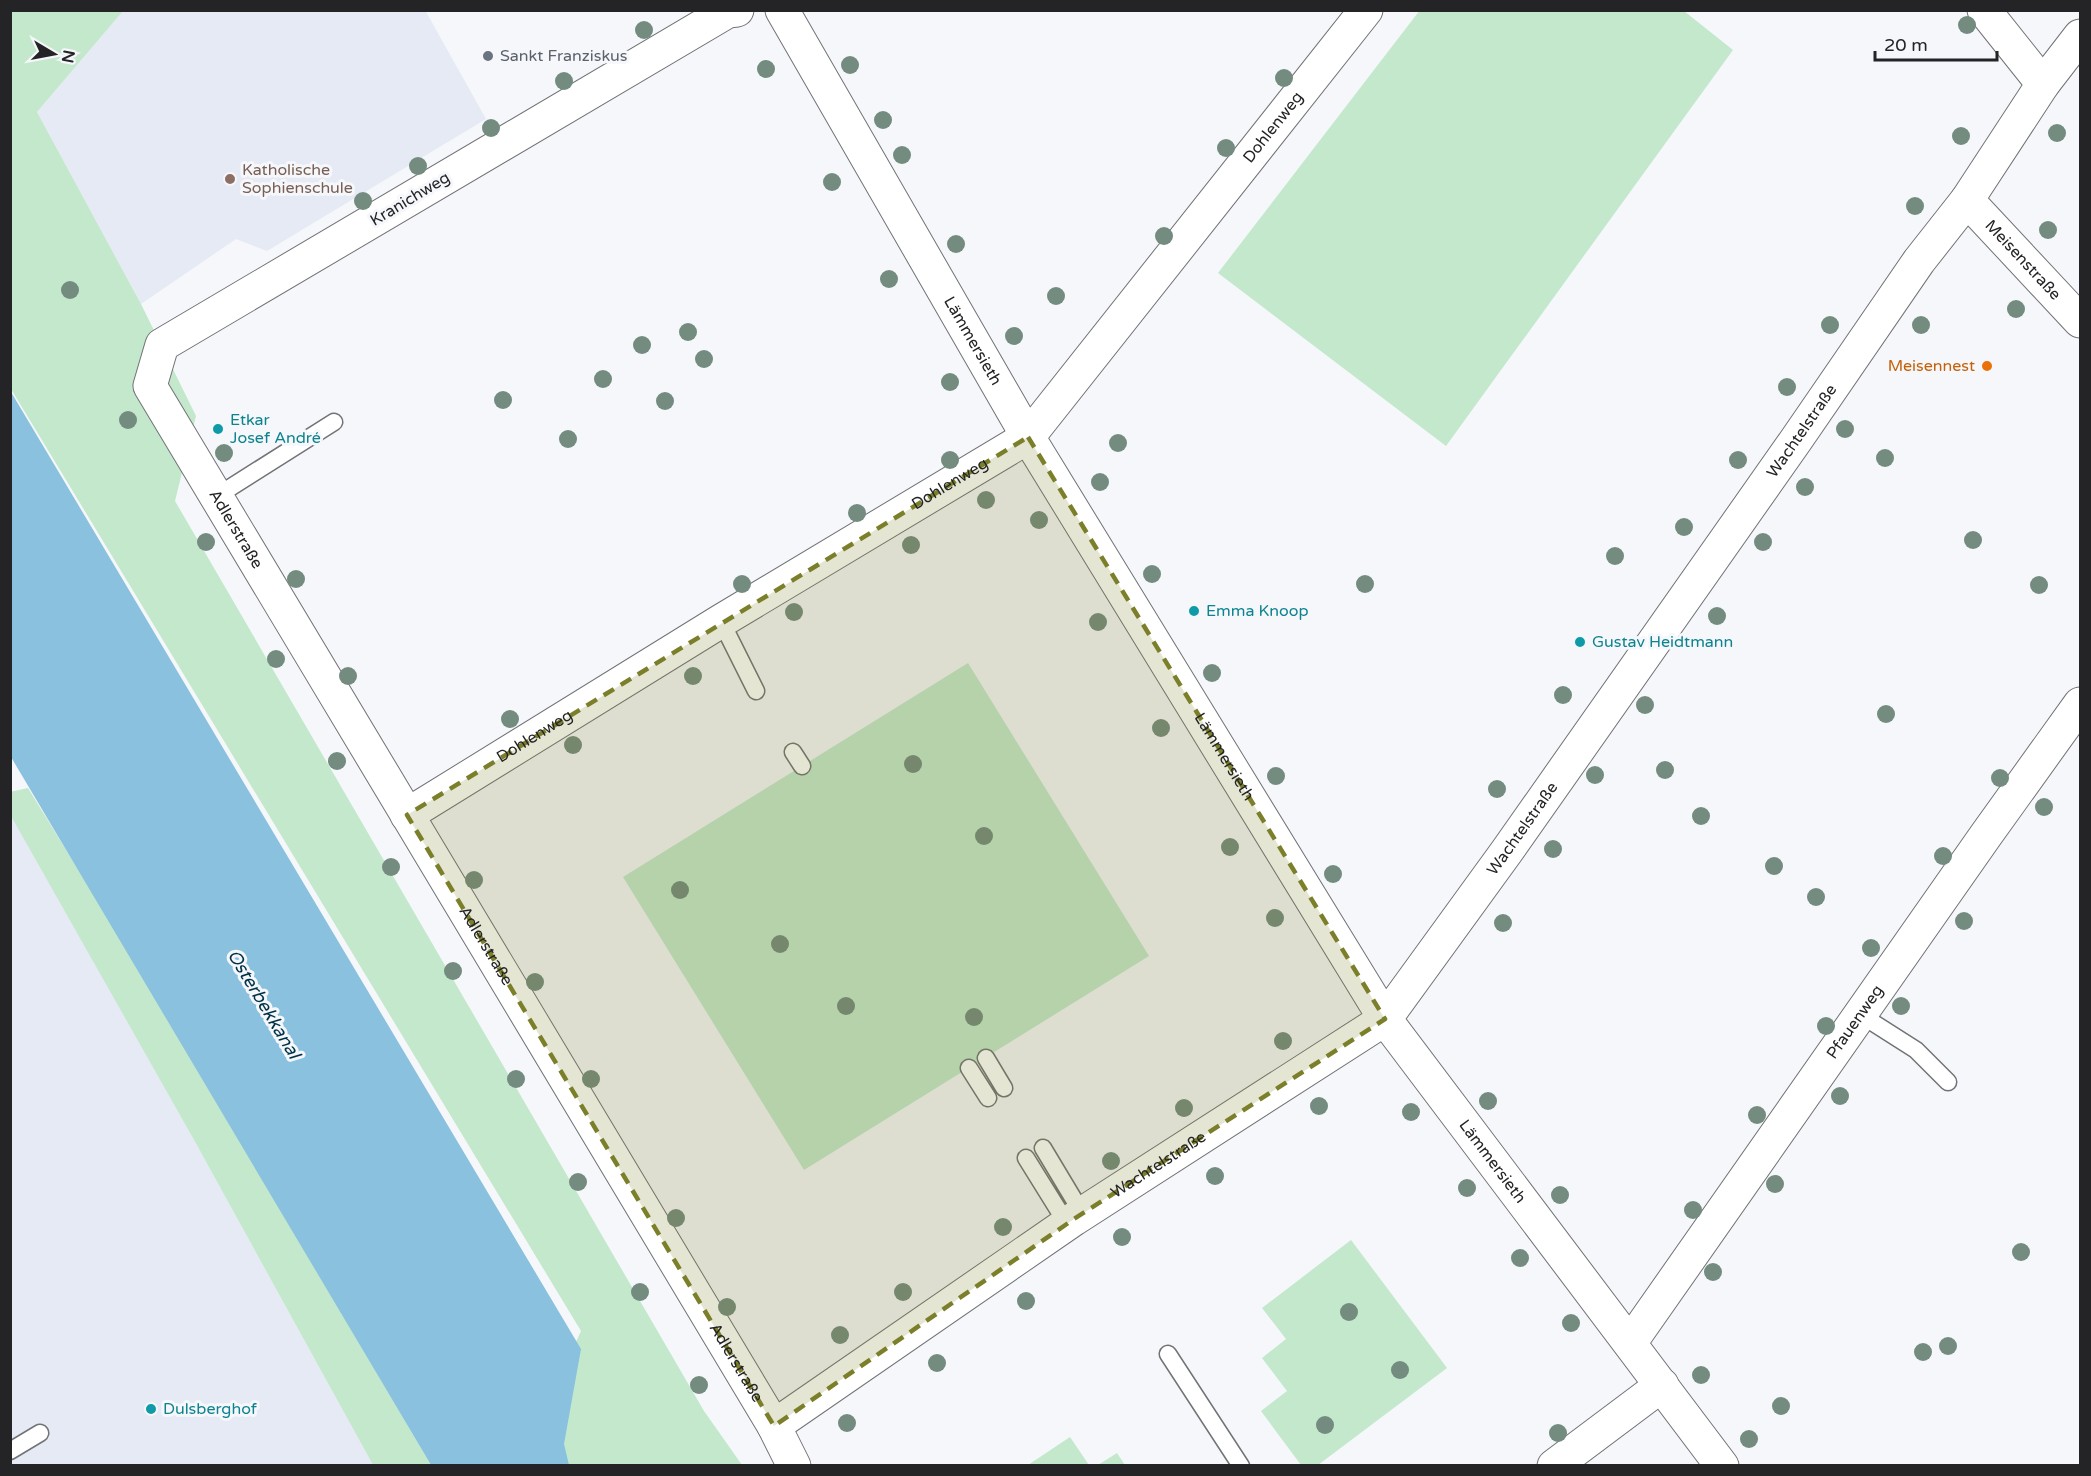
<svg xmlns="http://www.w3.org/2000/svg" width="2091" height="1476" font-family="'Varela Round',sans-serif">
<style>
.built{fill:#e6eaf4}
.green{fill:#c3e8cc}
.water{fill:#89c1df}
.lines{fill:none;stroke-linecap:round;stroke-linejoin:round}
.service-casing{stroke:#717376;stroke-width:19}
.minor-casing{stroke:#717376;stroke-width:35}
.service{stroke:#fff;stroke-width:16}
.minor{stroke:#fff;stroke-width:33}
.tree{fill:#748b7f}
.marked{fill:#7c7f29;fill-opacity:0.2;stroke:#7c7f29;stroke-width:4.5;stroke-dasharray:12 8;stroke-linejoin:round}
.worship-dot{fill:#6b7280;stroke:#f5f7fa;stroke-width:2}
.education-dot{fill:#8d6e63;stroke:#f5f7fa;stroke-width:2}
.food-dot{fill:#e8710a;stroke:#f5f7fa;stroke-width:2}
.culture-dot{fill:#0f9aa8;stroke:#f5f7fa;stroke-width:2}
.labels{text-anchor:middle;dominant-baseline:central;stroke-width:6;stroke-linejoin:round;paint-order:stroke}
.worship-label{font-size:16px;fill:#5b616d;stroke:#f5f7fa;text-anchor:start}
.street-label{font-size:16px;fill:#242426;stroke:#f5f7fa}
.education-label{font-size:16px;fill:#785e54;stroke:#f5f7fa;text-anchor:start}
.food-label{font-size:16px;fill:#c56008;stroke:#f5f7fa;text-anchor:end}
.culture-label{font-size:16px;fill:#0d838f;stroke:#f5f7fa;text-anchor:start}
.water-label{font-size:18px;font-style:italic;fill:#003247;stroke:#f5f7fa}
</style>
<rect width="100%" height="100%" fill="#f5f7fa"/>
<path class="built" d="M425 10 486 119 267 251 236 239 141 304 37 112 123 11Z
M10 812 194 1140 373 1465H11Z"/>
<path class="green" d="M1420 10 1684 11 1733 50 1446 446 1218 273Z
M11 11H123L37 112 141 304 196 416 175 501 704 1411 742 1465H520L581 1331 11 389Z
M968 663 1149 956 804 1170 623 877Z
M28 788 95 897 431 1465H373L194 1140 11 816 10 792Z
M1351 1240 1447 1368 1318 1465H1301L1261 1411 1287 1391 1262 1358 1286 1339 1262 1308Z
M1070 1437 1089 1465H1028Z
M1117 1453 1125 1465H1098Z"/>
<path class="water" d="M11 392 581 1349 564 1444 569 1465H431L11 757Z"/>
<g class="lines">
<defs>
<path id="service" d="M217 496 334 422
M721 621 756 691
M793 752 802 766
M1861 1015 1916 1050 1948 1082
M986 1058 1004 1088
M969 1068 988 1098
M1043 1148 1082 1213
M1026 1158 1067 1224
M1168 1354 1241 1466
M10 1451 40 1433"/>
<g id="minor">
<path id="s1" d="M737 10 728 11 162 345 150 386 774 1426 794 1466"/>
<path id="s2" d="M782 10 1028 437 1385 1019 1722 1466"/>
<path d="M1984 10 2043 84"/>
<path id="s3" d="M1967 200 2080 321"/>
<path id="s4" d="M407 815 721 621 1028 437 1366 10"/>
<path id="s5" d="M1630 1343 1986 835 2080 704"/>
<path id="s6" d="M774 1426 1074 1219 1385 1019 1507 851 1796 440 1919 261 1967 200 2043 84 2080 36"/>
<path d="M1554 1466 1662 1385"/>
</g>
</defs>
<use href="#service" class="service-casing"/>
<use href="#minor" class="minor-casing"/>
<use href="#service" class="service"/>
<use href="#minor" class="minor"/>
</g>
<g class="tree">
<circle cx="1967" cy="25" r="9"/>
<circle cx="644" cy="30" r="9"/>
<circle cx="850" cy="65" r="9"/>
<circle cx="766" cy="69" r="9"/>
<circle cx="1284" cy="78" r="9"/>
<circle cx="564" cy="81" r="9"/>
<circle cx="883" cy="120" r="9"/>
<circle cx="491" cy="128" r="9"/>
<circle cx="2057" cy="133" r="9"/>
<circle cx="1961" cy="136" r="9"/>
<circle cx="1226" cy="148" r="9"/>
<circle cx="902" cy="155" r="9"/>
<circle cx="418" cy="166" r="9"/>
<circle cx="832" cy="182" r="9"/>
<circle cx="363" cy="201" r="9"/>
<circle cx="1915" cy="206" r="9"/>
<circle cx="2048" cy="230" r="9"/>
<circle cx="1164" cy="236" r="9"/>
<circle cx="956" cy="244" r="9"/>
<circle cx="889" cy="279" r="9"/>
<circle cx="70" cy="290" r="9"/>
<circle cx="1056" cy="296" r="9"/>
<circle cx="2016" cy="309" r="9"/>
<circle cx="1830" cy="325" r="9"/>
<circle cx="1921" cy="325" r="9"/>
<circle cx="688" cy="332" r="9"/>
<circle cx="1014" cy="336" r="9"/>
<circle cx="642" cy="345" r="9"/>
<circle cx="704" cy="359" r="9"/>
<circle cx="603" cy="379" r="9"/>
<circle cx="950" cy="382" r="9"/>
<circle cx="1787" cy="387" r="9"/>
<circle cx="503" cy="400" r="9"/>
<circle cx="665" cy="401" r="9"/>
<circle cx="128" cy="420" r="9"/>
<circle cx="1845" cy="429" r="9"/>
<circle cx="568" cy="439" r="9"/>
<circle cx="1118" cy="443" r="9"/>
<circle cx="224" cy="453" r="9"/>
<circle cx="1885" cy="458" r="9"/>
<circle cx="950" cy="460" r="9"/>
<circle cx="1738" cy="460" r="9"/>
<circle cx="1100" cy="482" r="9"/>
<circle cx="1805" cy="487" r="9"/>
<circle cx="986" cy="500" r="9"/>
<circle cx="857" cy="513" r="9"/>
<circle cx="1039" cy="520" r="9"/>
<circle cx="1684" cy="527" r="9"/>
<circle cx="1973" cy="540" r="9"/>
<circle cx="206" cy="542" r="9"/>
<circle cx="1763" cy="542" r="9"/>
<circle cx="911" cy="545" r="9"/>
<circle cx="1615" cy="556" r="9"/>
<circle cx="1152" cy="574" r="9"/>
<circle cx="296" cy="579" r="9"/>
<circle cx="742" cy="584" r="9"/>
<circle cx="1365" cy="584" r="9"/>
<circle cx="2039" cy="585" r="9"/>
<circle cx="794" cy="612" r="9"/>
<circle cx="1717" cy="616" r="9"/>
<circle cx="1098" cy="622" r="9"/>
<circle cx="276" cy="659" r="9"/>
<circle cx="1212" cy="673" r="9"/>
<circle cx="348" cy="676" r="9"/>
<circle cx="693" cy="676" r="9"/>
<circle cx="1563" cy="695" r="9"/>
<circle cx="1645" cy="705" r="9"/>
<circle cx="1886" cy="714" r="9"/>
<circle cx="510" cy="719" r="9"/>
<circle cx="1161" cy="728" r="9"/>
<circle cx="573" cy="745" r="9"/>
<circle cx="337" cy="761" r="9"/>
<circle cx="913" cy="764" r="9"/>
<circle cx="1665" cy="770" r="9"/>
<circle cx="1595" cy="775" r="9"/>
<circle cx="1276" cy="776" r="9"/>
<circle cx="2000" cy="778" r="9"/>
<circle cx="1497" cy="789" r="9"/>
<circle cx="2044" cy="807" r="9"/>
<circle cx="1701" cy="816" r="9"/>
<circle cx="984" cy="836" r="9"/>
<circle cx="1230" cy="847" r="9"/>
<circle cx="1553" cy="849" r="9"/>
<circle cx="1943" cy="856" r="9"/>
<circle cx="1774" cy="866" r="9"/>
<circle cx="391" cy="867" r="9"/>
<circle cx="1333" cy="874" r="9"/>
<circle cx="474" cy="880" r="9"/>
<circle cx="680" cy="890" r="9"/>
<circle cx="1816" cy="897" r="9"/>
<circle cx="1275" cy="918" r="9"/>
<circle cx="1964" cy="921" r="9"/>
<circle cx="1503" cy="923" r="9"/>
<circle cx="780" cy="944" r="9"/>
<circle cx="1871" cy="948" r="9"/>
<circle cx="453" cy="971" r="9"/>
<circle cx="535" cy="982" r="9"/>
<circle cx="846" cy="1006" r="9"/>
<circle cx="1901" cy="1006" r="9"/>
<circle cx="974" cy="1017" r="9"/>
<circle cx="1826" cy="1026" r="9"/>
<circle cx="1283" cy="1041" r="9"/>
<circle cx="516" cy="1079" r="9"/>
<circle cx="591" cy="1079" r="9"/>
<circle cx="1840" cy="1096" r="9"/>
<circle cx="1488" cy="1101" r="9"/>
<circle cx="1319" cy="1106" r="9"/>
<circle cx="1184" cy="1108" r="9"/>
<circle cx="1411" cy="1112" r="9"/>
<circle cx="1757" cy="1115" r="9"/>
<circle cx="1111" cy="1161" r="9"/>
<circle cx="1215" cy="1176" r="9"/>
<circle cx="578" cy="1182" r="9"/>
<circle cx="1775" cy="1184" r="9"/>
<circle cx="1467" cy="1188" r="9"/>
<circle cx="1560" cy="1195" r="9"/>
<circle cx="1693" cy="1210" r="9"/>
<circle cx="676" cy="1218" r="9"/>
<circle cx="1003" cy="1227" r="9"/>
<circle cx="1122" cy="1237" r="9"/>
<circle cx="2021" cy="1252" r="9"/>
<circle cx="1520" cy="1258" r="9"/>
<circle cx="1713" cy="1272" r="9"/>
<circle cx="640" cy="1292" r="9"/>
<circle cx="903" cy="1292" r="9"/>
<circle cx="1026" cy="1301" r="9"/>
<circle cx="727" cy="1307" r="9"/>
<circle cx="1349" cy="1312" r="9"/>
<circle cx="1571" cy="1323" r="9"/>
<circle cx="840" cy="1335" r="9"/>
<circle cx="1948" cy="1346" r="9"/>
<circle cx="1923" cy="1352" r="9"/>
<circle cx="937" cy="1363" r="9"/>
<circle cx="1400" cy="1370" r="9"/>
<circle cx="1701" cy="1375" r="9"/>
<circle cx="699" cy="1385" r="9"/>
<circle cx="1781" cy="1406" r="9"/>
<circle cx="847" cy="1423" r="9"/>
<circle cx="1325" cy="1425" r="9"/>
<circle cx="1558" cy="1433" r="9"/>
<circle cx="1749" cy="1439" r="9"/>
</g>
<path class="marked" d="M1028 437 1385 1019 1074 1219 774 1426 407 815Z"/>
<circle class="worship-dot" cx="488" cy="56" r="6"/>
<circle class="education-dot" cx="230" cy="179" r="6"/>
<circle class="food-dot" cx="1987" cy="366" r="6"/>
<g class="culture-dot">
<circle cx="218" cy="429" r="6"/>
<circle cx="1194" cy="611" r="6"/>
<circle cx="1580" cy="642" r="6"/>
<circle cx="151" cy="1409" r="6"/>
</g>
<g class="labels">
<g class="worship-label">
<text x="500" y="56">Sankt Franziskus</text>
</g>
<g class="street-label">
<text stroke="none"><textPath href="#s4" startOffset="1122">Dohlenweg</textPath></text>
<text transform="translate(410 199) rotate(-31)">Kranichweg</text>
<text stroke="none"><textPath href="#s3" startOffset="82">Meisenstraße</textPath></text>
<text stroke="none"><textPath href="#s2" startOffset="382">Lämmersieth</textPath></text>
<text stroke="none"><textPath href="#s6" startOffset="1455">Wachtelstraße</textPath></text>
<text stroke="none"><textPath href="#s4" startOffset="636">Dohlenweg</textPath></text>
<text stroke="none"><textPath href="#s1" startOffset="876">Adlerstraße</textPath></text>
<text stroke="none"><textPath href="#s4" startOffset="150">Dohlenweg</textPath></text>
<text stroke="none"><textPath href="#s2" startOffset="868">Lämmersieth</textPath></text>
<text stroke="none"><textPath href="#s6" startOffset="969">Wachtelstraße</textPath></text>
<text stroke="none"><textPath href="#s1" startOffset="1362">Adlerstraße</textPath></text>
<text stroke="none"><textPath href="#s5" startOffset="392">Pfauenweg</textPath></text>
<text stroke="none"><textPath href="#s2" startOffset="1354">Lämmersieth</textPath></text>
<text stroke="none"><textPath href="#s6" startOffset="465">Wachtelstraße</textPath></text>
<text stroke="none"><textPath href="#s1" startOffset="1848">Adlerstraße</textPath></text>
</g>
<g class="education-label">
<text x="242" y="170">Katholische<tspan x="242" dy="18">Sophienschule</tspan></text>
</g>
<g class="food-label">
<text x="1975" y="366">Meisennest</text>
</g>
<g class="culture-label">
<text x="230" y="420">Etkar<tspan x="230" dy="18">Josef André</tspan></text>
<text x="1206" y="611">Emma Knoop</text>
<text x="1592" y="642">Gustav Heidtmann</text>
<text x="163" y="1409">Dulsberghof</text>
</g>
<g class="water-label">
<text transform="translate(264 1004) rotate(59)">Osterbekkanal</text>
</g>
</g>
<rect width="2091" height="1476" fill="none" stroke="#242426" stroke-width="24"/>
<g transform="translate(54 54) rotate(100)" stroke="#f5f7fa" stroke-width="4.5" paint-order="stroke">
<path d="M0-4.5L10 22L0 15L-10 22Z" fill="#242426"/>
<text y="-9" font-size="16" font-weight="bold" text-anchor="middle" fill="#242426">N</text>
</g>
<path d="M1875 51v9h122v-9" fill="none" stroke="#242426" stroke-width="3"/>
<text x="1884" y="51" font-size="18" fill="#242426" stroke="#f5f7fa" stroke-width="4.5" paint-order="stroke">20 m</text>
</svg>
